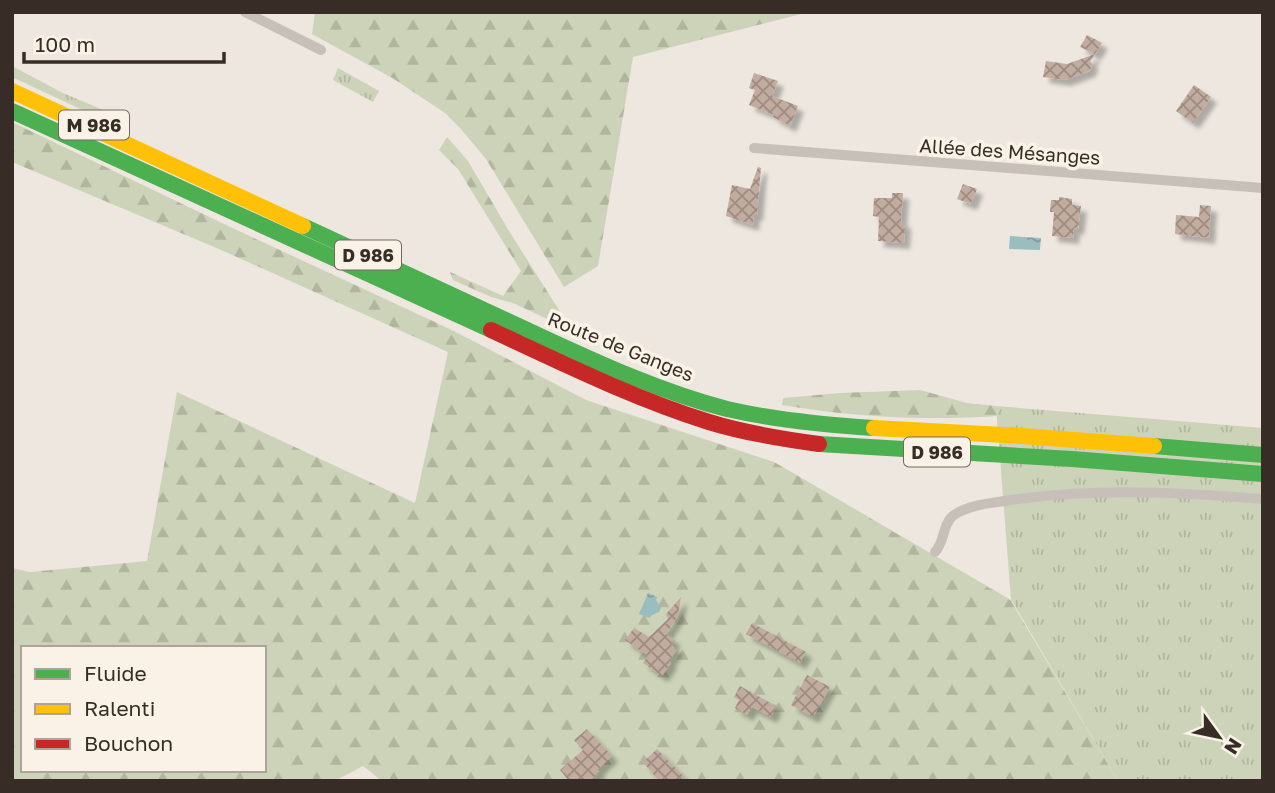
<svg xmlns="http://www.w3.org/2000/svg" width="1275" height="793" font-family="'Golos Text',sans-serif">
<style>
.grass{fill:url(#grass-tufts)}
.forest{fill:url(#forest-firs);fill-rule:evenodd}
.water{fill:url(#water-ripples)}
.building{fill:url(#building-cross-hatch);filter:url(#shadow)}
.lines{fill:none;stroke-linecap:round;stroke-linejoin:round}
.street{stroke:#c6c0b9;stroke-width:10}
.fast{stroke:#4caf50;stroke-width:16}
.slow{stroke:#ffc107;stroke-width:16}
.jam{stroke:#c62828;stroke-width:16}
.labels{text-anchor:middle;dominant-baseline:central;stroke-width:7;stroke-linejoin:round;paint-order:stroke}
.shield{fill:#faf2e6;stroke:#726860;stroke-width:2}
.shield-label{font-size:18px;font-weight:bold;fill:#372d26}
.street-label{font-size:19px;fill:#372d26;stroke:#faf2e6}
</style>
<defs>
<pattern id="grass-tufts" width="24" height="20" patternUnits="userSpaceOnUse" patternTransform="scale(1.75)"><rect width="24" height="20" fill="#cdd3b8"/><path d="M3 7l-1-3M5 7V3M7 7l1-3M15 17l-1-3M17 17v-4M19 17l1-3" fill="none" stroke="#b1b59e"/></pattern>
<pattern id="forest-firs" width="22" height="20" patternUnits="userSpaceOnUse" patternTransform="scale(1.75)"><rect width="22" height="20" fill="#cdd3b8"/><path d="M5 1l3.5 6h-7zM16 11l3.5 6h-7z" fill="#b1b59e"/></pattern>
<pattern id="water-ripples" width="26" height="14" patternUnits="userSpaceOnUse" patternTransform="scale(1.75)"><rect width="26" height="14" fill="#9abdbf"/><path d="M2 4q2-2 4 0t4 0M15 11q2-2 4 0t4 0" fill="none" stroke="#7e9a9b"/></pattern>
<pattern id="building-cross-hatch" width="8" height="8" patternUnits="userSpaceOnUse" patternTransform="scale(1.75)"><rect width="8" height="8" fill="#c2aca0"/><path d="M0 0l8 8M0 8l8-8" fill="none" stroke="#9e8c82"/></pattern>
<filter id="shadow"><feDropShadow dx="6" dy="6" stdDeviation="2" flood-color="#0004"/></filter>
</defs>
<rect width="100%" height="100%" fill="#ede7df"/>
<path class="grass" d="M12 66 63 93 127 120 119 124 108 122 12 77Z
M338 68 379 91 373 102 333 80Z
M546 400 774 462 1011 600 996 406 1263 428V781H1118L1012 601 245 648 438 568Z"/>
<path class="forest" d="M315 12H809L633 57 598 266 564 287 486 159 460 128 445 113 394 79 312 34Z
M12 122 224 224 454 331 586 400 774 462 1011 601 1118 781H382L363 766 335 781H12V568L30 572 147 561 177 392 415 503 448 352 219 249 12 162ZM23 648H264V770H23Z
M447 137 468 161 509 231 566 321 562 326 513 303 491 297 453 280 450 272 503 296 521 271 458 169 439 150Z
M920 390 967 403 996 406 997 416C925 421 853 417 782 405L783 398 840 393Z"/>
<path class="water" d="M1010 236 1041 238 1040 250 1009 249Z
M648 593 657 597 656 600 661 608 659 612 652 615 649 618 639 614Z"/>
<path class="building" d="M1087 35 1102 43 1095 54 1080 47Z
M1095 54 1090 62 1093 64 1089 71 1065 80 1043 77 1046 61 1067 64Z
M754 73 778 81 772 96 798 106 790 126 773 117 774 115 749 105 755 90 749 88Z
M1194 85 1211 97 1193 123 1176 111Z
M758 167 761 168 757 215H754L753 225 726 216 732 185 750 189Z
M963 184 977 189 971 204 957 199Z
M892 193H903L901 222H905L904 243 878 241 879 217 873 216 874 198H892Z
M1059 197 1072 199V205L1081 206 1078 229 1074 228 1073 238 1052 236 1054 212H1050L1051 200H1059Z
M1200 205 1211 206 1209 238 1175 234 1176 215 1199 217Z
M681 597 678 616 666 634 675 640 671 645 677 649 669 662 671 663 662 676 643 663 648 656 625 640 634 628 649 637 668 619 666 614Z
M752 623 806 652 800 663 746 634Z
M807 675 830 687 813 717 791 705Z
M740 686 776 706 771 717 752 707 747 715 735 708 739 700 734 697Z
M587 729 612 756 597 770 600 772 590 781H569L560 770 583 750 574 740Z
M657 749 688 781H659L643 762Z"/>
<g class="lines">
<path class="street" d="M245 12 321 50
M754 148 1263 188
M935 552C945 542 942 524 954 515 970 504 993 503 1011 500 1096 488 1178 492 1263 499"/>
<path class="fast" d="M12 111 491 330
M303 226C377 260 451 294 525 329 590 359 657 391 727 409 775 420 825 425 874 428
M819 444 1072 459 1263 474
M1154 446 1263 455"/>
<path class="slow" d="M12 91 303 226
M874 428 1022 436 1154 446"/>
<path class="jam" d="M491 330C562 363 633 398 709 422 744 433 782 439 819 444"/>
</g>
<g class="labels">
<g class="shield">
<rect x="59" y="110.5" width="70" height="29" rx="5"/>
<rect x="335" y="240.5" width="66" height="29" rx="5"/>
<rect x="904" y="437.5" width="66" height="29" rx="5"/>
</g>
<g class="shield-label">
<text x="94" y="125">M 986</text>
<text x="368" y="255">D 986</text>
<text x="937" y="452">D 986</text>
</g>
<g class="street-label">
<text transform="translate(1010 151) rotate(4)">Allée des Mésanges</text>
<text transform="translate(621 346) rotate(22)">Route de Ganges</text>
</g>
</g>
<rect width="1275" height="793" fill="none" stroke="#372d26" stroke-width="28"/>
<rect x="21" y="646" width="245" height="126" fill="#faf2e6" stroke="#aca399" stroke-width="2"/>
<rect x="35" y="669" width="35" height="10" fill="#4caf50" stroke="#aca399" stroke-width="2"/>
<text x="84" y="681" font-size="21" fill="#372d26">Fluide</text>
<rect x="35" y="704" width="35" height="10" fill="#ffc107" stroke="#aca399" stroke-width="2"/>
<text x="84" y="716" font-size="21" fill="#372d26">Ralenti</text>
<rect x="35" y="739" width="35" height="10" fill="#c62828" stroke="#aca399" stroke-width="2"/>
<text x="84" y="751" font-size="21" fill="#372d26">Bouchon</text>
<g transform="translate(1219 737) rotate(123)" stroke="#faf2e6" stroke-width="5" paint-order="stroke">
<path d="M0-5L12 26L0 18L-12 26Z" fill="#372d26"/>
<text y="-10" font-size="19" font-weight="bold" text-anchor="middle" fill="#372d26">N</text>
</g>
<path d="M24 52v10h200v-10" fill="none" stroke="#372d26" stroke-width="3.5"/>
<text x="35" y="52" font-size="21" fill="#372d26" stroke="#faf2e6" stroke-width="5" paint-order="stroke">100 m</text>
</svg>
